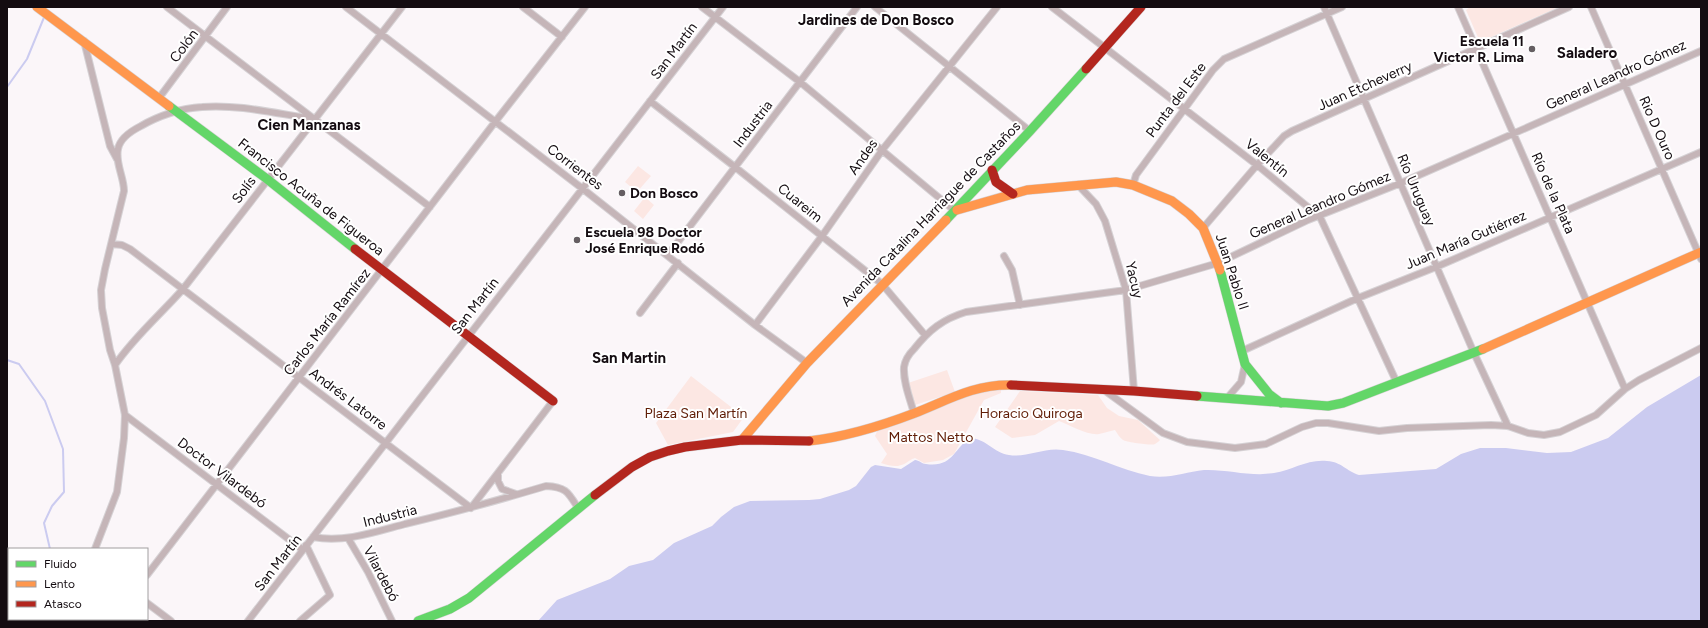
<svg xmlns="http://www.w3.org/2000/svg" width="1708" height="628" font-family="Figtree,sans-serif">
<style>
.green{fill:#fce7e3}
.water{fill:#cbcbf0}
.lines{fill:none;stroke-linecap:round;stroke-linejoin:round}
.stream{stroke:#cbcbf0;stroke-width:2}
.street-casing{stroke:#d5d1d4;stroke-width:8}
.fast-casing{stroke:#d5d1d4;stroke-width:10}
.slow-casing{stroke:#d5d1d4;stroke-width:10}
.jam-casing{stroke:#d5d1d4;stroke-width:10}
.street{stroke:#c5b5b8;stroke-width:6}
.fast{stroke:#63d668;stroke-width:9}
.slow{stroke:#ff974d;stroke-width:9}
.jam{stroke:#b3261e;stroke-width:9}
.poi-dot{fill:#655e62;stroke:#fff;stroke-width:1.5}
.labels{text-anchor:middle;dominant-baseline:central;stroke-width:4;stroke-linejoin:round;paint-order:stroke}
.poi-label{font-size:14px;font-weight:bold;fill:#140c11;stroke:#fff;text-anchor:start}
.street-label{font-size:14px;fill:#140c11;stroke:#fff}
.park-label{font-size:14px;fill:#601d06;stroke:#fff}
.neighbourhood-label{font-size:15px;font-weight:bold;fill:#140c11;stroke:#fff}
</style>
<rect width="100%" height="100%" fill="#fbf6f9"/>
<path class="green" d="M1470 7H1559L1480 42 1466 10Z
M638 166 651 176 637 192 625 182Z
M645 197 654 205 643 219 634 211Z
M947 370 955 392 915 405 908 383Z
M691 376 744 417 733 432 668 445 656 423Z
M1001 388V393L984 400 954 454 943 460 924 463 915 458C911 459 909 461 906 463 897 468 891 466 881 463L887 454 875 436 878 429 979 392Z
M1020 391 1098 395 1107 408 1119 416 1138 420 1160 440C1159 441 1157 443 1155 444 1153 446 1126 442 1123 440 1120 438 1117 433 1115 430 1109 431 1105 433 1099 434 1089 436 1069 425 1059 421L1035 435 1012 438 995 427Z"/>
<path class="water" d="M1701 375V621H538L557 600 610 579 629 566 653 560 674 543 712 526 721 517 734 507 750 501 809 500 820 499 849 490 856 486 871 467 875 465 901 469 915 460C919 460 922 464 926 464 953 468 954 448 970 438 985 438 994 453 1009 455 1027 458 1044 447 1063 450 1093 454 1120 470 1150 476 1169 479 1186 472 1204 470 1227 469 1251 477 1274 473 1293 470 1307 459 1327 461 1342 462 1346 471 1359 475L1436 469 1461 454 1480 448H1506L1547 453 1571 452 1608 438 1647 407Z"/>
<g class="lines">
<path class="stream" d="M7 87 27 59 45 15
M7 360 19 364 45 401 63 449 64 492 52 506 44 523 50 549
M7 588 9 587"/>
<defs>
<path id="street" d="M167 7 430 207
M346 7 583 189 755 325 807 363
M523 7 562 37
M702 7 800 82 955 211
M875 7 1030 131
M1052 7 1257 165 1320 217 1397 383
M1324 7 1474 353 1508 426
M1458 7 1625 389
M1591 7 1701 259
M84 41 110 146 117 159
M159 98 227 7
M650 101 735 167 882 284 925 335
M1078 185 1096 204 1105 221 1126 290 1134 391
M1133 185 1136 175 1213 70 1224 59 1342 7
M1203 228 1257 165 1284 136 1292 131 1569 7
M112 244 122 245 130 249 471 508 553 401
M668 255 857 7
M1004 256 1012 270 1020 305
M640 313 678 263
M755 325 822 236 883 149 997 7
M1242 351 1358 298 1436 267 1701 152
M115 365C134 337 161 314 183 289L402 7
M1104 390 1163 433 1187 442 1235 448 1266 444 1302 427 1316 423H1328L1379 431 1407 428 1491 425 1508 426 1528 433 1544 435 1560 432 1596 415 1625 389 1639 380 1701 348
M1228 397 1241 382 1245 364
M914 413C910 399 903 382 904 367 905 360 909 354 914 349 929 330 943 319 966 312L1126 290 1218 263 1308 220 1401 183 1701 51
M125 415 303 550
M498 473V481L502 489 516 494
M313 537C344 543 375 532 405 524 452 513 499 500 546 486 566 487 568 492 578 508
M348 538 368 572 392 621
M95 549 117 492 124 438 125 415 115 365 110 350 102 308 101 290 105 269 124 191C124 177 115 163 118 149 120 138 131 131 141 126 158 116 181 108 202 107 239 104 278 114 314 119
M147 575 495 122 585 7
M147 603 171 621
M80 621V619
M111 621 112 619
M248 621 723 7
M300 621 330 595 306 545"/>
<path id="fast" d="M169 106 267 179 355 249
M946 220 1030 131 1086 69
M1220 270 1245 364 1269 394 1281 403
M1197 396 1328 406 1343 403 1483 349
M418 621 450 609 469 598 595 495"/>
<path id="slow" d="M37 7 169 106
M957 210 1027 190 1116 182 1133 185 1172 201 1189 214 1203 228 1220 270
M1483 349 1701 252
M742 440 807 363 946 220
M809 441C845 437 881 426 915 413 948 400 975 384 1011 385"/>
<path id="jam" d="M1086 69 1141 7
M992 170 996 182 1013 194
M355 249 553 401
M1011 385 1134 391 1197 396
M595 495 632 467 650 457 668 451 685 447 742 440 809 441"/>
</defs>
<use href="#street" class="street-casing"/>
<use href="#fast" class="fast-casing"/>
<use href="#slow" class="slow-casing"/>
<use href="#jam" class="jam-casing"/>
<use href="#street" class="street"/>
<use href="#fast" class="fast"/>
<use href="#slow" class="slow"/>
<use href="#jam" class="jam"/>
</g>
<g class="poi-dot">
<circle cx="1532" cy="49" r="4"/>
<circle cx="622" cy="193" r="4"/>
<circle cx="577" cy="240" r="4"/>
</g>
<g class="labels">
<g class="poi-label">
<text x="1524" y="41" text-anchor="end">Escuela 11<tspan x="1524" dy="16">Victor R. Lima</tspan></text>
<text x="630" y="193">Don Bosco</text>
<text x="585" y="232">Escuela 98 Doctor<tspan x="585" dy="16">José Enrique Rodó</tspan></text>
</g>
<g class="street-label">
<text transform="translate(184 46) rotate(-53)">Colón</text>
<text transform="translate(674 51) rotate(-53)">San Martín</text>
<text transform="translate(1616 75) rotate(-24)">General Leandro Gómez</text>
<text transform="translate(1365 86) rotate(-24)">Juan Etcheverry</text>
<text transform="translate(1176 100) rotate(-53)">Punta del Este</text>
<text transform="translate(753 124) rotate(-53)">Industria</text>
<text transform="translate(1657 128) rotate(66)">Rio D Ouro</text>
<text transform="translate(863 157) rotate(-55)">Andes</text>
<text transform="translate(1267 158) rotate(39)">Valentín</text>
<text transform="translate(575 167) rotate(37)">Corrientes</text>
<text transform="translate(244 190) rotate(-53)">Solís</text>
<text transform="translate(1416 190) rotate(67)">Río Uruguay</text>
<text transform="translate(1553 193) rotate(66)">Río de la Plata</text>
<text transform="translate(311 197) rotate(38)">Francisco Acuña de Figueroa</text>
<text transform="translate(800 203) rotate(39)">Cuareim</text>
<text transform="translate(1320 205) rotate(-23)">General Leandro Gómez</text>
<text transform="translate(931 214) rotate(-46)">Avenida Catalina Harriague de Castaños</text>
<text transform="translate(1466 240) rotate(-23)">Juan María Gutiérrez</text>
<text transform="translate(1232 272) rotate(72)">Juan Pablo II</text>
<text transform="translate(1134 280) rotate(77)">Yacuy</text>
<text transform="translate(475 306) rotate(-52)">San Martín</text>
<text transform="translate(327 322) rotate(-52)">Carlos María Ramírez</text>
<text transform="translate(348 399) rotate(37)">Andrés Latorre</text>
<text transform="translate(222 473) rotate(37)">Doctor Vilardebó</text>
<text transform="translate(390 516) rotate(-14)">Industria</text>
<text transform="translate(278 563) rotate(-52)">San Martín</text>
<text transform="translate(381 574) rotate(62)">Vilardebó</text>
</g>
<g class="park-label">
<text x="696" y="413">Plaza San Martín</text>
<text x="1031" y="413">Horacio Quiroga</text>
<text x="931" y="437">Mattos Netto</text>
</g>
<g class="neighbourhood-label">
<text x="876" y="20">Jardines de Don Bosco</text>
<text x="1587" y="53">Saladero</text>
<text x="309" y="125">Cien Manzanas</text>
<text x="629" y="358">San Martin</text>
</g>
</g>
<rect width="1708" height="628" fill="none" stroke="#140c11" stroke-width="16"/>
<rect x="8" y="548" width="140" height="72" fill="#ffffff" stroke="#a19ea0"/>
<rect x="16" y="561" width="20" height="6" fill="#63d668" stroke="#a19ea0"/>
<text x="44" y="568" font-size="12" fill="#140c11">Fluido</text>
<rect x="16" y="581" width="20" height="6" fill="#ff974d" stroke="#a19ea0"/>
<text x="44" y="588" font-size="12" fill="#140c11">Lento</text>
<rect x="16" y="601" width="20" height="6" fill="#b3261e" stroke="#a19ea0"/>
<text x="44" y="608" font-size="12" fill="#140c11">Atasco</text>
</svg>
